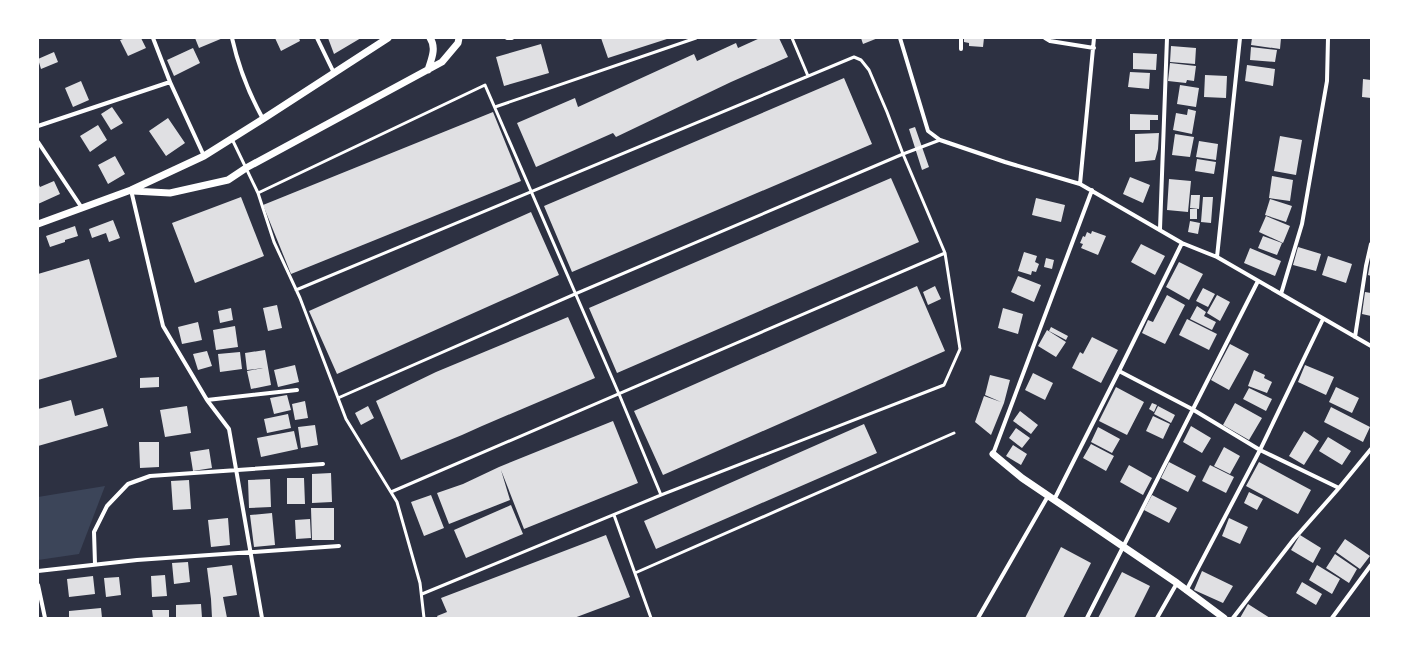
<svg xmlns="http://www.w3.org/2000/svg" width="1409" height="656" font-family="Ubuntu,sans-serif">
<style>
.green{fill:#3c4559}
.building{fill:#e0e0e3}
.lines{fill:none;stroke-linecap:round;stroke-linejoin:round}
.service{stroke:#fff;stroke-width:3}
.minor{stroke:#fff;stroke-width:4}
.tertiary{stroke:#fff;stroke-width:7}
</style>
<rect width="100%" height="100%" fill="#2d3142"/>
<path class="green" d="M105 486 79 554 38 560V497Z"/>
<path class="building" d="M126 38H141L146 48 128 56 120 40Z
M195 38H223L199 48Z
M275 38H299L300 41 281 51Z
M328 38H361L334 54Z
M601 38H670L608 58Z
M760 38H779L788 57 731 82 616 137 613 133 536 167 517 123 575 98 578 107 694 54 697 61 736 43 738 48Z
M861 38H878L863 44Z
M964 38H984L983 47 969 46V43L964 42Z
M1252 38H1281L1280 49 1251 45Z
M541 44 549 73 504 86 496 57Z
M1171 46 1196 48 1195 64 1170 62Z
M1251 47 1277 50 1275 62 1250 60Z
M193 48 200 63 174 76 167 60Z
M54 52 58 62 41 69 38 59Z
M1133 53 1157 54 1156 70 1133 69Z
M1170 63 1196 66 1194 81 1187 80 1186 83 1168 81Z
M1247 65 1275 69 1273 86 1245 81Z
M1130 72 1150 73 1149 89 1128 87Z
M1205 75 1227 76 1226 98 1204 97Z
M844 78 872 144 572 272 544 206Z
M1363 79 1371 80V98L1362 97Z
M81 81 89 100 73 107 65 88Z
M1180 85 1199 88 1196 107 1177 104Z
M112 107 123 123 111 130 101 114Z
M1188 109 1196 111 1192 134 1173 130 1176 113 1187 115Z
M493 112 521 181 291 274 263 205Z
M1130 114 1158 115V120H1150V130H1130Z
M168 118 185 143 166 156 149 131Z
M98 125 107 140 90 152 80 136Z
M915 127 929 167 922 170 909 129Z
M1159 133 1158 149 1155 160 1135 162V134Z
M1175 134 1194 137 1190 157 1172 155Z
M1280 136 1302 140 1296 175 1274 171Z
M1199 141 1218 144 1216 160 1196 157Z
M115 156 125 174 108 184 98 165Z
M1197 159 1216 162 1214 174 1195 171Z
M1272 176 1293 180 1290 201 1269 198Z
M1130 177 1150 185 1143 203 1123 194Z
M891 178 919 242 617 373 589 308Z
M1169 179 1191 181 1188 212 1167 210Z
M54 181 60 194 38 204V183L40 187Z
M1191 195H1200L1199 209 1190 208Z
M241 197 264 256 195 283 172 223Z
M1203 197H1213L1211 223 1201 222Z
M1036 198 1065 205 1061 222 1032 215Z
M1270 199 1292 206 1286 222 1265 215Z
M1190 209H1197V219H1190Z
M531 212 559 275 337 374 309 311Z
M1266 216 1290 226 1283 243 1259 232Z
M113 220 120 238 109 242 106 233 92 238 89 229Z
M1190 221 1200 223 1198 234 1188 232Z
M75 226 78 236 65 240V242L50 247 46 236Z
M1092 231 1106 236 1098 255 1081 248 1083 244 1080 243 1083 236 1085 237 1087 232 1091 234Z
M1263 236 1282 243 1277 255 1258 248Z
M1141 244 1165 256 1155 275 1131 262Z
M1298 247 1321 254 1316 271 1293 265Z
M1250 248 1281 261 1275 276 1244 263Z
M1024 252 1037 256 1035 262 1039 264 1036 272 1032 271 1031 275 1018 271Z
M1328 256 1352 264 1346 283 1322 275Z
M1046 258 1054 260 1052 269 1044 267Z
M89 259 117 357 38 380V274Z
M1179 262 1203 274 1189 300 1166 287Z
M1370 263H1371V276L1368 275Z
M1018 276 1041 285 1034 302 1011 292Z
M917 286 945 351 663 475 634 411Z
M935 286 941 299 928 305 923 292Z
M1203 288 1215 294 1208 307 1196 301Z
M1365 292 1371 293V316L1362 314Z
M1167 295 1185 305 1165 344 1142 333 1148 320 1153 322Z
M1217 295 1230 302 1220 321 1207 313Z
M277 305 282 328 268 331 263 308Z
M1197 306 1206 312 1204 316 1216 322 1212 330 1190 319Z
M231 308 233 320 220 323 218 311Z
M1003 308 1023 314 1018 334 998 328Z
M568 317 595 378 482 426 462 435 401 460 376 401 436 372Z
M1187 319 1217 334 1209 350 1179 335Z
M198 322 202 340 182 344 178 327Z
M235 326 238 347 216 350 213 330Z
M1051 327 1068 336 1066 340 1049 331Z
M1047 330 1066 342 1056 357 1038 346Z
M1092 337 1118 350 1101 383 1072 368 1080 352 1083 354Z
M1230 344 1249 354 1229 390 1211 380Z
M265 350 271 385 251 389 247 371 263 368 247 370 245 353Z
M207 351 212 366 198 370 193 354Z
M240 352 242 369 220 372 218 354Z
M295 365 299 382 278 387 274 370Z
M1305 365 1334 377 1326 395 1298 382Z
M1254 370 1265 375 1264 378 1272 382 1267 393 1248 386Z
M1033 373 1053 383 1045 400 1025 390Z
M990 375 1010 380 1004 403 991 435 975 422 984 396 1001 402 985 395Z
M159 377V387L140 388V378Z
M1116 387 1144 402 1127 435 1099 421Z
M1336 387 1359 398 1352 413 1329 402Z
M1249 388 1272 399 1266 411 1243 399Z
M287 395 291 410 274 414 270 398Z
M71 400 75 416 103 408 108 426 38 446V409Z
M305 401 308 418 295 420 292 404Z
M1152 403 1157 405 1154 412 1149 409Z
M1235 403 1262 418 1249 440 1223 425Z
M187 406 191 433 165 437 160 410Z
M368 406 374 418 361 425 355 413Z
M1158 406 1175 415 1171 423 1154 414Z
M1331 407 1370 427 1363 442 1324 422Z
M1020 411 1038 425 1031 434 1013 421Z
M288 414 291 428 267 433 264 419Z
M1153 416 1170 424 1163 439 1146 431Z
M613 421 638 483 524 529 501 470 510 500 449 524 437 493 463 484 499 467Z
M864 424 877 453 656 549 644 521Z
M315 425 318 445 301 448 298 427Z
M1191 426 1211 438 1202 453 1183 442Z
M1098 427 1120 439 1112 453 1091 442Z
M1016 428 1030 438 1022 448 1009 438Z
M294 431 298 449 261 457 257 438Z
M1304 431 1319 441 1304 465 1289 456Z
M1328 437 1351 451 1342 465 1319 451Z
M139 442H159V467L140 468Z
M1091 444 1114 456 1106 471 1083 458Z
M1013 445 1027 454 1021 465 1006 456Z
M1224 447 1240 456 1230 474 1214 466Z
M209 449 212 468 193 471 190 452Z
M1169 462 1196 476 1188 492 1161 478Z
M1259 462 1311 490 1298 514 1246 486Z
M1129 465 1152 478 1143 495 1120 482Z
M1210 465 1234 477 1226 493 1202 481Z
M331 473 332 502 312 503V474Z
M287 478H304L305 504H287Z
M270 479 271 507 249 508 248 480Z
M189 480 191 509 173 510 171 481Z
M1249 492 1263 499 1257 510 1244 503Z
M431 495 444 528 424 536 411 502Z
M1152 495 1177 508 1169 523 1144 510Z
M511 505 523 534 466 558 454 530Z
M311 508H334V540H312Z
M272 513 275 545 254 547 250 515Z
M228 518 230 545 211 547 208 520Z
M1229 518 1248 527 1240 544 1222 536Z
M310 519 311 538 296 539 295 520Z
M606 535 630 597 574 618H438L437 616 447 612 441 598Z
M1300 535 1321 548 1313 563 1291 550Z
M1345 539 1370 556 1360 569 1336 552Z
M1061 547 1091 563 1063 618H1025Z
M1335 554 1357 569 1349 583 1326 568Z
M188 562 190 582 174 584 172 563Z
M232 565 237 595 223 597 227 618H212L211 599 207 568Z
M1317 565 1340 579 1332 594 1309 580Z
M1202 571 1233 586 1223 603 1194 590Z
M1122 572 1150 586 1134 618H1098Z
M165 575 167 596 152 597 151 576Z
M93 576 95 594 69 597 67 579Z
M119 577 121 595 106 597 104 578Z
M1302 582 1322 594 1316 605 1296 593Z
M201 604 202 618H176V605Z
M1248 604 1270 618H1240Z
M101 608 102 618H69V611Z
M152 610H169V618H153Z"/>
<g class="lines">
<path class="service" d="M792 38 808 76
M495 107 696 38
M232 139 258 193 274 242 300 298 346 419 397 502 420 583 424 618
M258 193 485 85 619 394 661 495
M296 290 854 57 861 60 869 70 887 112 903 154 575 294 338 398
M391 492 945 253
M614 515 651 618
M635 573 954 433
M422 594 661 495 944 385 960 349 945 253 903 154 940 140"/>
<path class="minor" d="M153 38 170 82 204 156
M232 38C239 69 248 92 263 119
M317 38 334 73
M507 38H512
M900 38 928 131 940 140 1005 162 1080 184 1182 243 1217 257 1371 346
M1045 38 1050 41 1094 48
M961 49V38
M38 126 170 82
M38 142 82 208
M1080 184 1094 38
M131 190 163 326 207 400 229 429 262 618
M1160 229 1167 38
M1217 257 1240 38
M1281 294 1302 224 1327 81 1328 38
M1355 337 1366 266 1371 244
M1119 371 1192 409 1260 450 1339 488
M207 400 297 390
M993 454 1092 190
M1054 500 1119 371 1182 243
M95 564 94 532 107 506 128 484 150 476 323 464
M38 571 137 560 339 546
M38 585 45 618
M1186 591 1260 450 1323 319
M978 618 1048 496
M1087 618 1258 281
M1157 618 1177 583
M1233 618 1294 539 1339 488 1371 449
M1332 618 1371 565"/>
<path class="tertiary" d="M428 70C431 60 437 48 430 38
M133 191 170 193 228 180 246 168 442 62 458 43 459 38
M38 224 131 190 204 156 263 119 388 38
M993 454 1022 478 1177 583 1224 618"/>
</g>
<rect width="1409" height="656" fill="none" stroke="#ffffff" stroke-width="78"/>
</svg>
